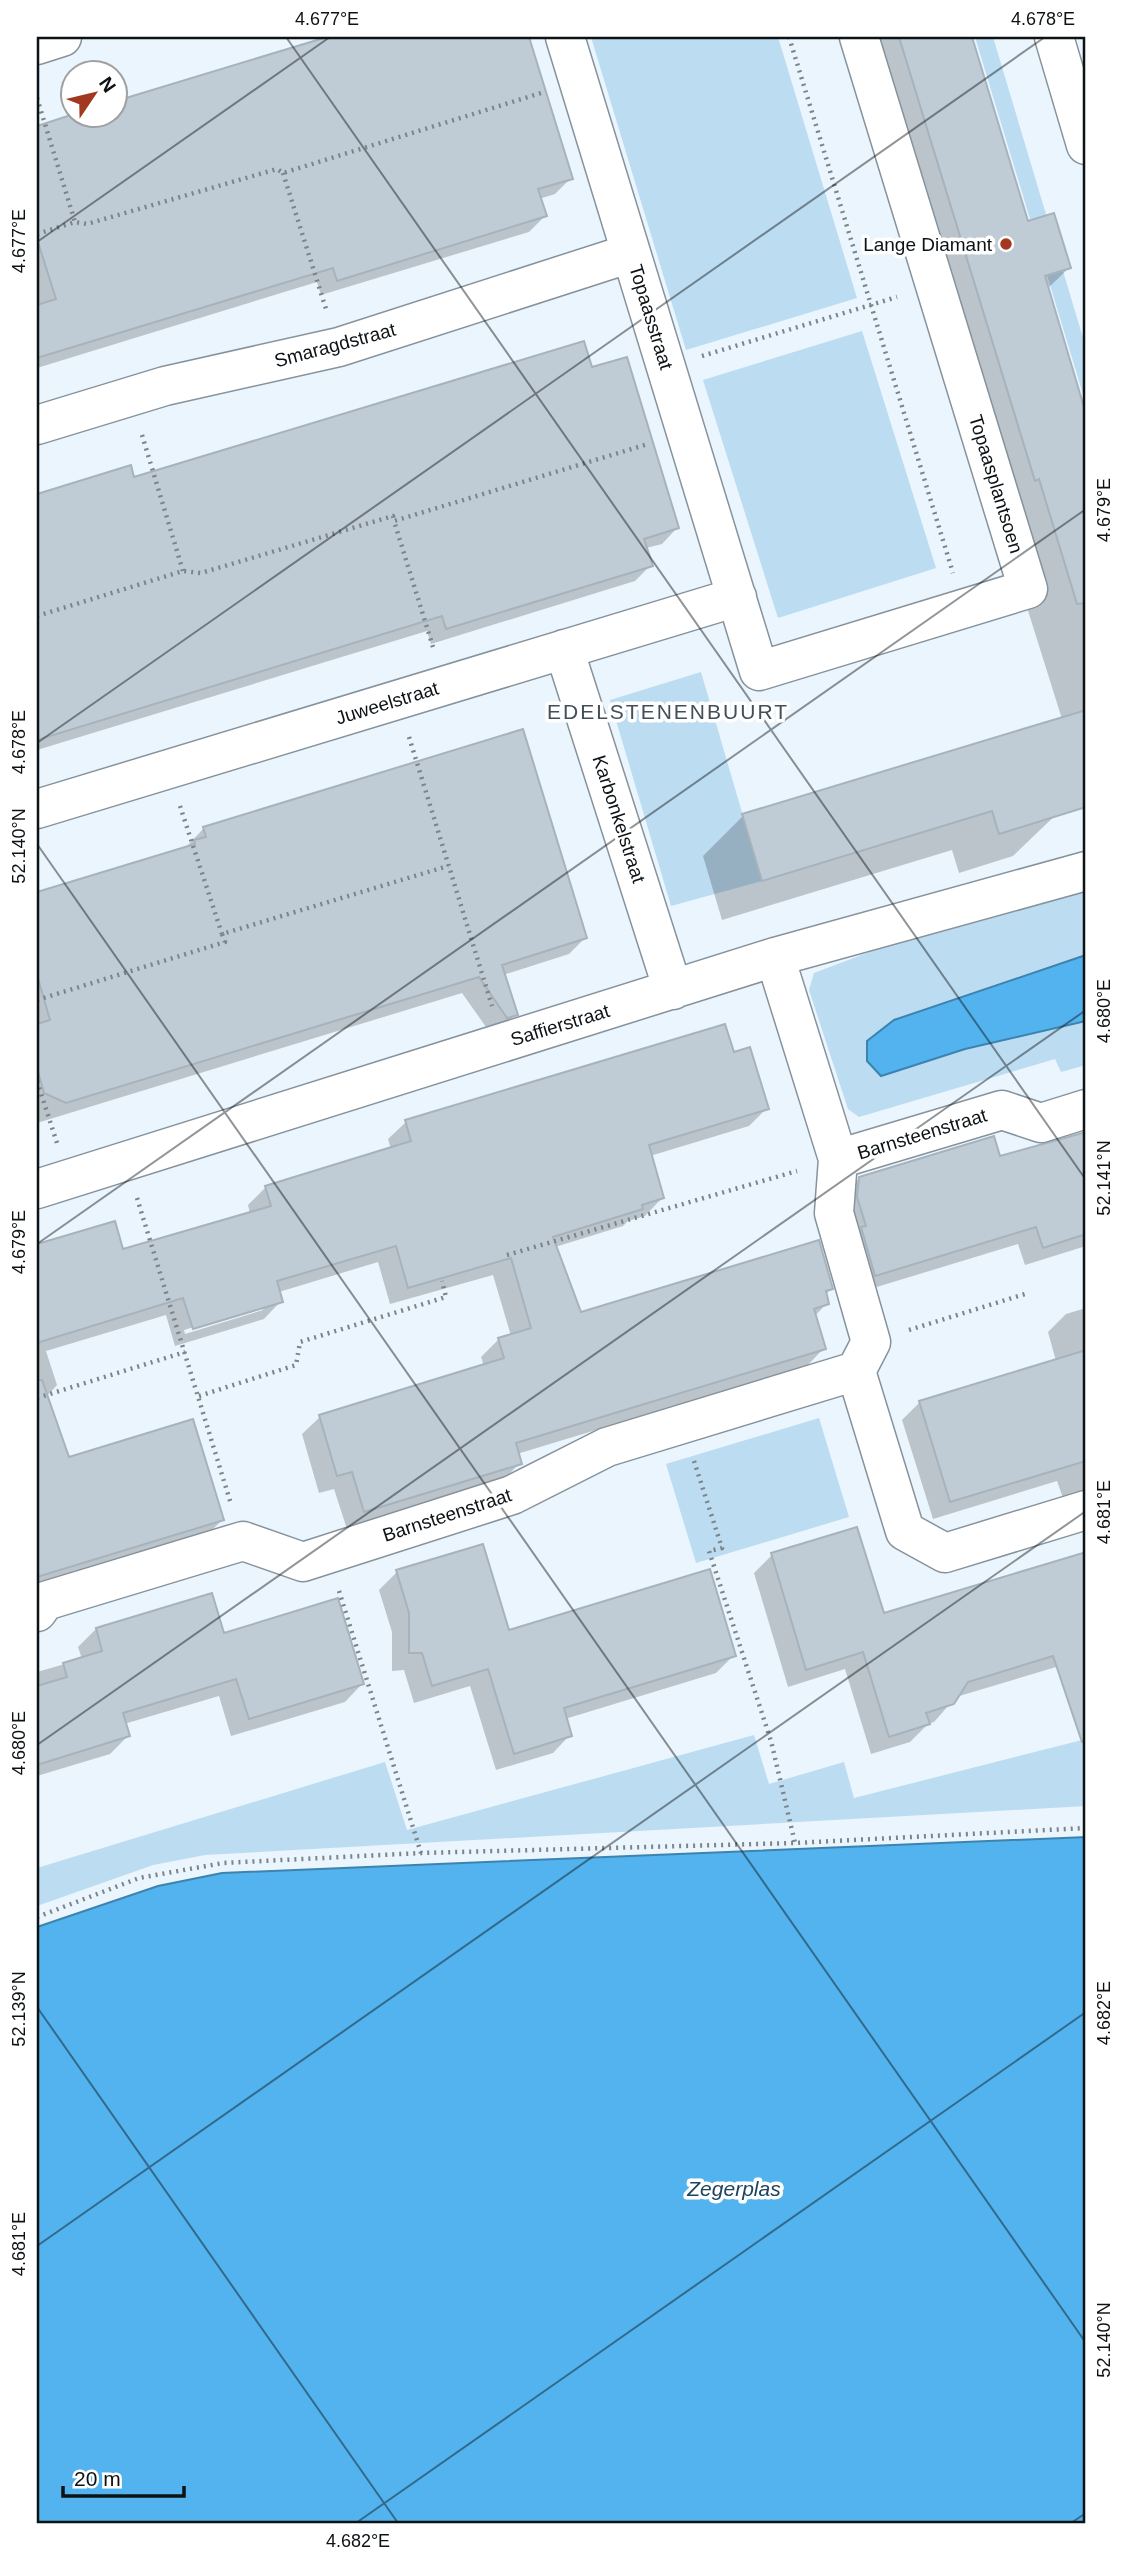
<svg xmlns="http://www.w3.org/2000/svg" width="1123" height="2560" font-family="Arial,sans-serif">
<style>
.green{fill:#bcdcf2}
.water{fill:#52b3ef;stroke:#3d83ae;stroke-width:2}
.shadow{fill:#0003;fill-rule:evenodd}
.building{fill:#bfccd6;stroke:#a6b3bc;stroke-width:2}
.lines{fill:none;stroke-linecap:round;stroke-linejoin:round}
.minor-casing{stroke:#87939c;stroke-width:41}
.path{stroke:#7c8489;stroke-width:4.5;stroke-dasharray:2 5;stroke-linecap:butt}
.minor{stroke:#fff;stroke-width:38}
.ticks{fill:none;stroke:#0d1215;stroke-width:2;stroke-opacity:0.45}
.poi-dot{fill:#a1381f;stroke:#fff;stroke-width:2.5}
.labels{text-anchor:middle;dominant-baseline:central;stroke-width:7;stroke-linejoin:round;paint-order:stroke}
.poi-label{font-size:19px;fill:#0d1215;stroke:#fff;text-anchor:end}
.street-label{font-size:19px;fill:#0d1215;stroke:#fff}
.neighbourhood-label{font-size:21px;letter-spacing:2px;fill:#434e57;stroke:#fff}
.water-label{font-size:21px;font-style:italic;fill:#1b445d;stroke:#fff}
.neatline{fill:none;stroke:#0d1215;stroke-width:2.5}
.ticks-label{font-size:18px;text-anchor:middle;fill:#0d1215}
</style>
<rect width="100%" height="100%" fill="#eaf5fd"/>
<path class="green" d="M591 37H778L857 298 686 350Z
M975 37H993L1086 348V404Z
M862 331 936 568 778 618 703 380Z
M701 672 762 881 671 906 610 700Z
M1086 886V955L894 1020 867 1041V1061L881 1076 965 1049 1086 1021V1065L1061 1072 1055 1059 859 1117 848 1109 809 990 814 973 872 951Z
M819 1418 849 1517 696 1563 666 1464Z
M754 1735 769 1784 844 1762 854 1798 1086 1739V1806L205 1855 153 1865 37 1906V1868L385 1762 407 1830Z"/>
<path class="water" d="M1086 955V1021L965 1049 881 1076 867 1061V1041L894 1020Z
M1086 1837V2523H37V1927L158 1886 222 1873Z"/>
<path class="shadow" d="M333 37H528L571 178 555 194 539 199 545 216 529 232 321 295 317 282 37 368V128L76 116H116V103Z
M848 37H970L1026 223 1069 268 1047 289 1086 420V471L1079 479 1086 504V786L1013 856 959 873 952 850 722 920 703 856 743 816 1062 719Z
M591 370 677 528 662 544 646 548 651 565 635 581 431 644 427 631 37 750V496L129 467 133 479Z
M204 828 585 938 569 954 503 975 516 1014 500 1031 491 1034 462 993 37 1123V894L188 847V845Z
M732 1054 767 1108 749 1126 650 1156 662 1198 645 1216 628 1221 623 1226 555 1247 580 1314 831 1289 825 1295 827 1303 815 1316 824 1348 807 1366 517 1454 520 1463 502 1481 347 1529 334 1489 319 1493 302 1434 320 1417 484 1366 481 1357 499 1339 511 1336 493 1275 390 1304 378 1262 279 1292 281 1301 264 1319 175 1346 166 1315 46 1351 57 1385 46 1397 67 1459 222 1520 205 1537 37 1589V1246L113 1223 122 1251 250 1214 248 1205 266 1187 391 1149 388 1139 406 1122ZM263 1306V1310L185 1334 184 1330Z
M1086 1133V1246L1025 1265 1018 1244 857 1293 841 1196 860 1178 998 1158Z
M1086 1308V1494L1064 1501 1057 1481 933 1519 902 1420 920 1402 1056 1361 1048 1332 1066 1314Z
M1086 1554V1658L956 1697 934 1722 928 1724 910 1742 871 1754 845 1669 788 1687 754 1573 772 1555 883 1616Z
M397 1572 508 1633 734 1655 716 1673 565 1719 570 1735 553 1753 496 1770 470 1686 414 1703 404 1670 392 1671V1632L379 1590Z
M96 1629 222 1635 362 1684 345 1702 231 1736 219 1696 124 1724 128 1736 110 1754 37 1776V1672L82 1659 78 1647Z"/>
<path class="building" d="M327 37H529L573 179 538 189 547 216 337 281 333 268 37 358V305L56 299 37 239V126L74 114 116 116V101Z
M899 37H972L1028 221 1054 213 1071 268 1045 276 1086 414V603L1077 604 1039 479 1035 481Z
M584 341 592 367 627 357 679 528 644 539 653 566 446 629 442 616 37 740V494L131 465 134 477Z
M1086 710V807L999 834 992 811 762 881 742 814Z
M523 729 587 938 502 965 518 1015 507 1018 479 977 66 1103 44 1093 37 1068V1024L50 1020 37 975V892L195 844 194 840 206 837 203 827Z
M725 1024 734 1052 750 1047 769 1109 649 1145 664 1198 642 1205 643 1209 553 1237 581 1312 819 1240 833 1289 826 1291 829 1304 814 1309 826 1349 516 1443 522 1464 364 1512 352 1472 337 1476 319 1415 504 1358 498 1338 531 1328 511 1258 408 1288 396 1246 277 1281 283 1302 193 1329 183 1298 37 1343V1244L115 1221 123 1249 271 1206 265 1186 411 1141 405 1120Z
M1086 1132V1234L1043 1248 1036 1227 875 1276 861 1227 866 1226 857 1197 859 1177 994 1136 1000 1156Z
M1086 1350V1461L950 1502 919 1401Z
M37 1380H42L69 1457 193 1419 224 1520 37 1577Z
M857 1527 884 1613 1086 1552V1741L1082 1742 1053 1656 968 1682 954 1704 926 1713 930 1724 889 1737 863 1652 806 1670 771 1553Z
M483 1544 509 1630 710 1569 736 1656 564 1708 572 1736 514 1754 488 1669 432 1686 422 1653H409V1613L396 1570Z
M212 1593 224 1633 338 1598 364 1684 249 1719 236 1679 123 1713 130 1736 37 1765V1686L67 1677 63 1663 102 1651 96 1628Z"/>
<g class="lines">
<defs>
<path id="minor" d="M565 37 759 671 1028 589 859 37
M1054 37 1086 145
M37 45 62 37
M37 425 165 386 339 347 631 253
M564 649 673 990
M37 809 737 597
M775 957 838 1159 834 1213 871 1342 856 1371 905 1531 945 1553 1086 1510
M838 1159 1002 1110 1041 1123 1086 1109
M37 1189 775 957 1086 871
M37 1612 45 1601 243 1541 303 1562 512 1495 607 1447 856 1371"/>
</defs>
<use href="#minor" class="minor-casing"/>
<path class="path" d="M789 37 953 573
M37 98 75 222
M283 173 326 309
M37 234 75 222 87 224 277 169 283 173 541 93
M702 356 897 297
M142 435 183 571
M37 616 183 571 201 573 393 516 394 521
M433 647 394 521 648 444
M409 737 492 1006
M180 806 222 934
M37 1000 225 942 222 934 448 866
M37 1081 57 1143
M137 1198 231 1504
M507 1255 797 1171
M909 1330 1025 1294
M199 1396 296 1365 300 1342 446 1297 442 1281
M37 1398 185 1352
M694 1461 722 1548 709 1551 771 1741 795 1843
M339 1591 421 1853
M37 1917 139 1878 223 1863 421 1853 795 1843 1086 1828"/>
<use href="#minor" class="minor"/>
</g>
<path class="ticks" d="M286 37 1086 1180M37 242 330 37M37 743 1045 37M37 844 1086 2343M37 1244 1086 509M37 1745 1086 1010M37 2007 398 2523M37 2246 1086 1511M356 2523 1086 2012M1071 2523 1086 2513"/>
<circle class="poi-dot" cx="1006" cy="244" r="7"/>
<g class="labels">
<g class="poi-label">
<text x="992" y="244">Lange Diamant</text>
</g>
<g class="street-label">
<text transform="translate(651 317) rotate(73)">Topaasstraat</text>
<text transform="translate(335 345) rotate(-15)">Smaragdstraat</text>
<text transform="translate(996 484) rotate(73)">Topaasplantsoen</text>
<text transform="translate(387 703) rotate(-17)">Juweelstraat</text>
<text transform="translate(619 819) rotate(72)">Karbonkelstraat</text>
<text transform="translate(560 1025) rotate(-17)">Saffierstraat</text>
<text transform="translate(922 1134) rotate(-17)">Barnsteenstraat</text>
<text transform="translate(447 1515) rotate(-18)">Barnsteenstraat</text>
</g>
<g class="neighbourhood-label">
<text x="668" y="711">EDELSTENENBUURT</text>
</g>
<g class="water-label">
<text x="734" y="2188">Zegerplas</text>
</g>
</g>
<rect width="1123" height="2560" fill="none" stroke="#ffffff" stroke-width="77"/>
<g transform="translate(94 94) rotate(55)"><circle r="33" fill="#ffffff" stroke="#9ea0a1" stroke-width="2"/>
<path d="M0-5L12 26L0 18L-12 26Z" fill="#a1381f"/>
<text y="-10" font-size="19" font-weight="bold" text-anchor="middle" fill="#0d1215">N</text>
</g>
<path d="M63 2486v10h121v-10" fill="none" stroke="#0d1215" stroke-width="3.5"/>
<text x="74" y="2486" font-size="21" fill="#0d1215" stroke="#ffffff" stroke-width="5" paint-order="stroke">20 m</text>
<rect x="38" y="38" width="1046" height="2484" class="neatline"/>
<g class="ticks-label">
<text x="327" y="25">4.677°E</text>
<text x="1043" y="25">4.678°E</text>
<text transform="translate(19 241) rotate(-90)" y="6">4.677°E</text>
<text transform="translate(1104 510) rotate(-90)" y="6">4.679°E</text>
<text transform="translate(19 742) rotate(-90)" y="6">4.678°E</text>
<text transform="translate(19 846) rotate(-90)" y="6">52.140°N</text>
<text transform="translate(1104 1011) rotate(-90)" y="6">4.680°E</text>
<text transform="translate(1104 1178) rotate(-90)" y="6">52.141°N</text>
<text transform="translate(19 1242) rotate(-90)" y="6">4.679°E</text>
<text transform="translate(1104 1512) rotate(-90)" y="6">4.681°E</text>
<text transform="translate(19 1743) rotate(-90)" y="6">4.680°E</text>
<text transform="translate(19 2009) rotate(-90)" y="6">52.139°N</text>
<text transform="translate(1104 2013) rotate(-90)" y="6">4.682°E</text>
<text transform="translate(19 2244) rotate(-90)" y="6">4.681°E</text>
<text transform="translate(1104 2340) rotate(-90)" y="6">52.140°N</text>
<text x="358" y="2547">4.682°E</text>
</g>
</svg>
